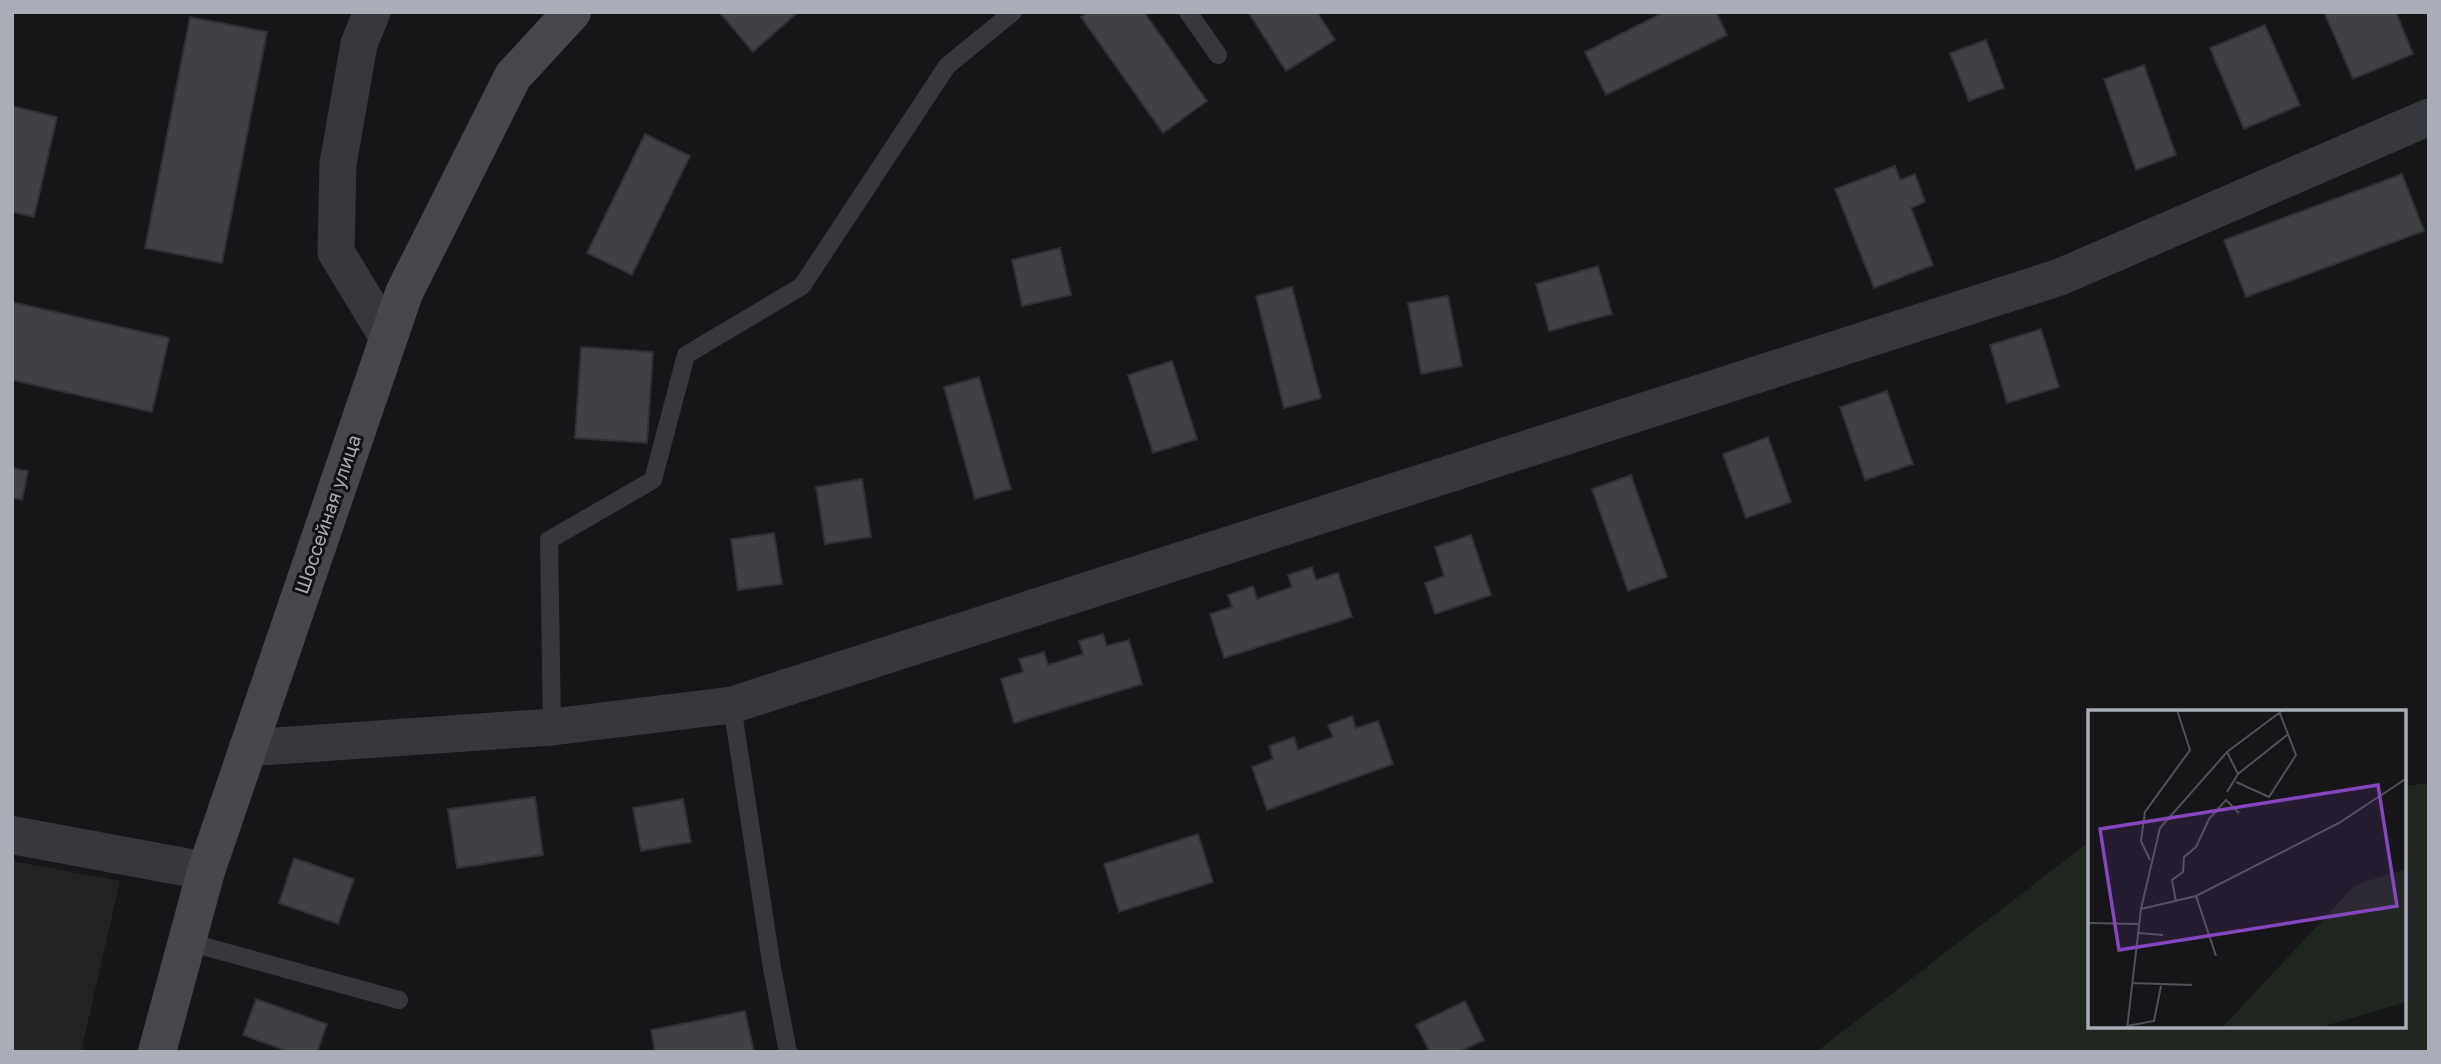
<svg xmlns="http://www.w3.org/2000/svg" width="2441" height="1064" font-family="'Golos Text',sans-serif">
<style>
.built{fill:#222225}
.green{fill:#1e261f}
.building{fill:#404145;stroke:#303034;stroke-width:2}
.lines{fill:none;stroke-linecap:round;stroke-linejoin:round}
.service{stroke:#37383d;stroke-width:18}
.minor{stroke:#37383d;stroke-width:37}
.tertiary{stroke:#37383d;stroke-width:38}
.secondary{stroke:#45474d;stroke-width:38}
.labels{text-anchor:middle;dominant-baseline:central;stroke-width:6;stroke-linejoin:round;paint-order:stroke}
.street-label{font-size:19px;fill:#a8adb8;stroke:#111113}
.inset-road{fill:none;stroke:#505258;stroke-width:2}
.view{fill:#8446be;fill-opacity:0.15;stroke:#8446be;stroke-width:3.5}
.inset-edge{fill:none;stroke:#a8adb8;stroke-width:3.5}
</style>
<rect width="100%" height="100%" fill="#161618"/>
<path class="built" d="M12 861 120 881 81 1052H12Z"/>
<path class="green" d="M2429 783V1052H1816L2089 842V1027H2404V786Z"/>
<path class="building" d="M719 12H798L753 52Z
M1088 12H1144L1207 101 1163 133 1081 17Z
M1248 12H1317L1335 40 1286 71Z
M1664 12H1716L1727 35 1606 95 1585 52Z
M2324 12H2396L2413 54 2353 79Z
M190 17 267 32 222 263 145 248Z
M2265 25 2300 105 2244 129 2210 48Z
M1986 40 2004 88 1969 101 1950 53Z
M2144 65 2176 155 2136 170 2104 79Z
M12 106 57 117 34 217 12 212Z
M645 134 690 156 632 275 587 253Z
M1895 166 1900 180 1915 174 1925 202 1911 208 1933 265 1874 288 1835 189Z
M2402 174 2424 231 2246 297 2224 240Z
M1060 248 1071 295 1022 306 1012 260Z
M1598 266 1612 314 1549 331 1536 284Z
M1292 287 1321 398 1284 408 1256 296Z
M1448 296 1462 366 1421 374 1408 303Z
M12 302 169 338 152 412 12 380Z
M2041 329 2059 387 2007 403 1990 345Z
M581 347 653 352 647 443 575 438Z
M1172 361 1197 439 1153 453 1128 375Z
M979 377 1011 489 975 499 944 387Z
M1887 391 1913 464 1865 480 1840 407Z
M1768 437 1791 502 1746 518 1723 454Z
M12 468 28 471 22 500 12 498Z
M1631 475 1667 577 1628 591 1592 489Z
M862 479 871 537 825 544 816 487Z
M774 533 782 584 738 590 731 539Z
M1471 535 1491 595 1435 614 1425 583 1444 576 1435 547Z
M1312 567 1316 580 1338 573 1352 617 1224 658 1210 614 1232 607 1228 595 1253 586 1257 599 1292 587 1288 575Z
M1103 634 1107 646 1129 640 1142 684 1014 723 1001 679 1023 672 1019 659 1044 652 1048 665 1083 654 1079 641Z
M1352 716 1356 728 1378 721 1393 764 1267 810 1252 767 1273 759 1269 746 1294 737 1298 750 1333 737 1328 725Z
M535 797 543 855 457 868 448 809Z
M683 799 691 842 641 851 633 808Z
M1198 834 1213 882 1119 912 1104 864Z
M294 858 354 879 338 924 279 903Z
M256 999 327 1024 317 1052H290L243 1035Z
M1465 1001 1484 1040 1459 1052H1430L1416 1025Z
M745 1011 754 1052H655L651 1030Z"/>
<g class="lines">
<path class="service" d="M1188 12 1218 55
M732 705 772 968 788 1052
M552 727 549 540 653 480 686 355 802 286 947 66 1013 12
M188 942 399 1000"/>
<path class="minor" d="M372 12 359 44 338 164 336 252 388 338
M247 748 552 727 732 705 2060 277 2429 117"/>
<path class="tertiary" d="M12 835 206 871"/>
<path class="secondary" d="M157 1052 206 871 404 293 513 76 572 12"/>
</g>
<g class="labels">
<g class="street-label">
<text transform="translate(327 514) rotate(-71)">Шоссейная улица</text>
</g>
</g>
<g transform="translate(2088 710)">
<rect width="318" height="318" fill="#161618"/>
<path d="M318 159V292L230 318H134L267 175Z" fill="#1e261f"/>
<path class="inset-road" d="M139 42 150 64M148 72 181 87 208 45 191 1M139 82 150 64 199 25M62 150 53 131 57 102 102 40 89 0M108 186 128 246M88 192 84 170 95 162 96 147 108 137 121 109 138 90 151 103M53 199 108 186 251 113 319 68M0 213 51 214M50 223 75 225M44 273 104 275M39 316 66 311 73 276M39 319 53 199 72 118 139 42 195 0"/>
<path class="view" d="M290 75 309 196 31 240 12 119Z"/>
<rect width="318" height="318" class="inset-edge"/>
</g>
<rect width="2441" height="1064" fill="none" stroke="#a8adb8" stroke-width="28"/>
</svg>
